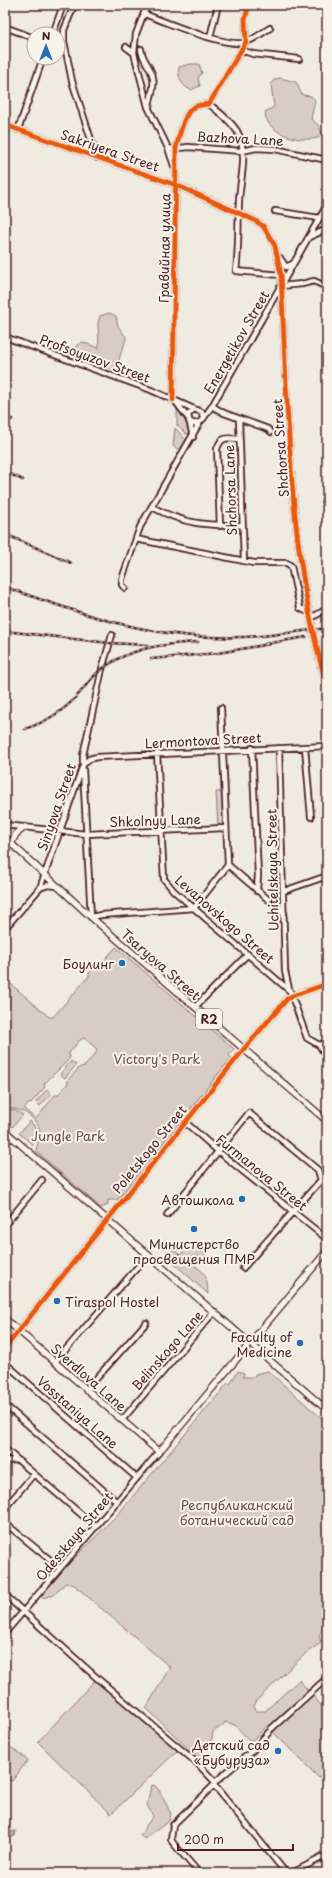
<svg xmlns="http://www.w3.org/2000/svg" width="332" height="1878" font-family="'Playpen Sans',sans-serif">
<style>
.green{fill:#d8cdc6;stroke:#917678;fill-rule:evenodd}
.water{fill:#b7a4a2;stroke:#8b6f72}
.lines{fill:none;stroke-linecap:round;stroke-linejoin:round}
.minor-casing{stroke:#4a1f2b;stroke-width:8}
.major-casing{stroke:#4a1f2b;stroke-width:8}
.minor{stroke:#f7f3e8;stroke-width:4.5}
.major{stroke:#f7f3e8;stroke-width:5.5}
.rail-casing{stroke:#4a1f2b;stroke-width:2.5}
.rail{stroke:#f7f3e8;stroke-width:1;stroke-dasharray:3;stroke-linecap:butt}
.cycleway-casing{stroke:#f7f3e8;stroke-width:8}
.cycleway{stroke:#e8590c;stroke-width:5}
.poi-dot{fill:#1f6fb2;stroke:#f7f3e8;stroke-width:1.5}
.labels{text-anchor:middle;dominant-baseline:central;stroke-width:4;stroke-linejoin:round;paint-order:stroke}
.shield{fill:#f7f3e8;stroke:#7e5f64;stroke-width:1}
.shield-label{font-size:12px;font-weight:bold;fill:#4a1f2b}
.street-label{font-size:13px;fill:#4a1f2b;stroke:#f7f3e8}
.poi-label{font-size:13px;fill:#4a1f2b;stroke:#f7f3e8;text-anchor:end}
.park-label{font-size:13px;fill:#6e4a52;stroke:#f7f3e8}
</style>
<rect width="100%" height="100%" fill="#f0ebe0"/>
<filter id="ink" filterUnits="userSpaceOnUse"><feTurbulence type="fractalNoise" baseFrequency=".025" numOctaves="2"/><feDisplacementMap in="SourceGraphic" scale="8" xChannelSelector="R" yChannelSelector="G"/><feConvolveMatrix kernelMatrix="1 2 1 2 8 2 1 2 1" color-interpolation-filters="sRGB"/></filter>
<g filter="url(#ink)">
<path class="green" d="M190 64H199L202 73 198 78 200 86 191 90C182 87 177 76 179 67Z
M280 78 296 82 302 95 311 96 315 100 311 119 318 125 322 133 320 137C303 144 265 134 265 112L274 107 271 84 274 80Z
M109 313 116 316 118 326 126 337C125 350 113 360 123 372L120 376 79 361C75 358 74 356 73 350L77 345 82 342 99 348 98 323 100 316Z
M177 408 189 428V433L186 434 177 425Z
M175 428 186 440 183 448 176 449 173 446Z
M216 792H224L225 827H218Z
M116 947 234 1049 229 1055 231 1058 117 1200H108V1205L101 1208 36 1151C37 1145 40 1137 40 1132 38 1117 18 1106 5 1109V979L49 1017H53L89 976V973L98 964H101ZM84 1038 97 1049 96 1053 85 1066 80 1067 68 1080V1083L58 1095H55L36 1119 24 1109 28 1104H30L45 1087 44 1084 70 1058 69 1053 80 1040Z
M71 1061 76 1065 65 1078 60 1074Z
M47 1089 51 1094 40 1106 36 1102Z
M14 1110 23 1115 12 1127 5 1121V1111Z
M30 1121C37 1128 38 1137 33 1145L19 1133Z
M191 1244 196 1245 207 1256 196 1257 194 1262 196 1267C208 1273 207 1282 208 1294L167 1257 173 1249 180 1255Z
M238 1371 244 1373 243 1377H254L255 1374 268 1371 327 1423V1626L319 1634 321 1643 307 1652 257 1700 254 1706 255 1711H265L299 1680 327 1712V1773L319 1778 267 1726 253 1740H249L235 1725 225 1722 224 1724 213 1732C212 1744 207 1749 197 1757L146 1708 170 1667 74 1585 66 1583 52 1595 43 1598 40 1596 44 1589 118 1514 228 1383 230 1384Z
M97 1678 180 1748 111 1814 38 1742Z
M5 1743 28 1760 12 1781 5 1779Z
M154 1785 159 1790 171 1814 169 1821 144 1839 140 1835 153 1816 147 1805 151 1786Z"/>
<path class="water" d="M16 1831 15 1836 5 1838V1832Z"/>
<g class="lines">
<defs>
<path id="minor" d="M64 5 73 8 64 30V41L72 81 97 158
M147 5 136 34 134 53 148 107 168 148 174 166
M144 14C164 21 228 49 246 42 255 39 263 32 270 28
M5 27 34 38
M55 28 63 5
M210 37 218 5
M126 47 134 53
M141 49C142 60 152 68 153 78 155 88 150 97 149 107
M241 50 253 54 299 59
M209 104C219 112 230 120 237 131 249 153 240 178 239 201 238 225 239 248 236 271L281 275
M5 125 176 185 254 220 263 226 275 246 281 275C288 412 288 554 327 686
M18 130 43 58
M168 148 173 149 188 147 242 151 256 148 275 149 327 160
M275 211 319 218
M309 237 327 229
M280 258 286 267 292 264
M281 286 302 284 314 281 327 287
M5 337 151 390 194 409
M173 400 176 148C179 137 183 117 191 109 195 105 203 105 209 104L246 42 245 19 249 5
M176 402 188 418
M212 406 224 413 268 429 271 432
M203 419 212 406 327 205
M239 419 244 561
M189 421 194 424 200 422 203 419 202 412 194 409 188 415 193 437
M152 507C184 524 206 526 242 525
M220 526 217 449C221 436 227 438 239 439
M136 539 254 563H287L291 566 300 608 310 613
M125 588 122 585V579L140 527 200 422
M311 618 327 609
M321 666 327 662
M221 708 228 865
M305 747 311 817
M252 748 258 875 257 891
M279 748 285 971 289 989
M157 753 164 879 174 891 290 991 307 1038 319 1045 327 1042
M84 764 89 759 97 757 327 746
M83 769 91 917 101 915 194 908
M5 825 86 834 225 828
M228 865 284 913
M40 888 48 885 57 886
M284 891 327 876
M194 908 228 865
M5 928 40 888 83 765V755L102 669 112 635
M195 1007 248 954
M319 1045 327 1057
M185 1122 219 1152 327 1239
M5 1144 12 1137
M167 1215 249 1113 318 1170 321 1180 243 1268
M5 1225 42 1180
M5 1348 244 1049 287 999 292 996 327 984
M55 1362 148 1255
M5 1363 137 1478
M86 1390 146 1323
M5 1405 117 1502
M122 1420 214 1312
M5 1449 96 1527
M5 1461 18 1460
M5 1508 34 1474
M5 1523 60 1568
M5 1595 97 1678 197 1763 215 1782
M5 1633 159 1452
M271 1729 327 1678
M215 1782 214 1785 286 1873
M215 1782 252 1751 269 1732
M199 1873 173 1843 171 1839 173 1825 214 1785
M292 1873 327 1855"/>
<path id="major" d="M5 838 91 917 327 1121
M11 844 16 834 25 827
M5 1131 327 1410
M5 1319 159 1452 327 1251"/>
</defs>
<use href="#minor" class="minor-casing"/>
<use href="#major" class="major-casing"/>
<use href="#minor" class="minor"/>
<use href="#major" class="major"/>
<defs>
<path id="rail" d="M5 425 12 419
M5 472 23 480
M5 534 71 563
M5 587C73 611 139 635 212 637 250 639 289 633 327 628
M5 631 109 643 147 645
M265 644 306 637
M151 659 218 653 270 644
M25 729C46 722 63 712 78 695 84 688 89 681 96 674 124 648 162 644 198 642"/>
</defs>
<use href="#rail" class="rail-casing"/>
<use href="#rail" class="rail"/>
<defs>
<path id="cycleway" d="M5 125 176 185 254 220 263 226 275 246 281 275C288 412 288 554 327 686
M173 400 176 148C179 137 183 117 191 109 195 105 203 105 209 104L246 42 245 19 249 5
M5 1348 244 1049 287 999 292 996 327 984"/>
</defs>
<use href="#cycleway" class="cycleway-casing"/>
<use href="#cycleway" class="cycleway"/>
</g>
</g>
<g class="poi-dot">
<circle cx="122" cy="963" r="4"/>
<circle cx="242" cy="1199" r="4"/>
<circle cx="194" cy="1229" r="4"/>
<circle cx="57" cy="1301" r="4"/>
<circle cx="300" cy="1343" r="4"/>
<circle cx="278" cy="1751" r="4"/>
</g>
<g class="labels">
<rect class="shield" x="196" y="1009" width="26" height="20" rx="3"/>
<g class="shield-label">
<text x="209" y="1019">R2</text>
</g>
<g class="street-label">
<text transform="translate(240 138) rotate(3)">Bazhova Lane</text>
<text transform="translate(110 150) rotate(19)">Sakriyera Street</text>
<text transform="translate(164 248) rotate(-89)">Гравийная улица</text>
<text transform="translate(236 342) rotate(-60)">Energetikov Street</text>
<text transform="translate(95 358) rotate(20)">Profsoyuzov Street</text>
<text transform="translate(280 448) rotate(-94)">Shchorsa Street</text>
<text transform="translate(230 490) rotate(-92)">Shchorsa Lane</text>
<text transform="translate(203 740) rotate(-3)">Lermontova Street</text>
<text transform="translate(56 807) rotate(-71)">Sinyova Street</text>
<text transform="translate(155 820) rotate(-2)">Shkolnyy Lane</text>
<text transform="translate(272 870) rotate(-91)">Uchitelskaya Street</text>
<text transform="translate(225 919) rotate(41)">Levanovskogo Street</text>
<text transform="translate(161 964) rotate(41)">Tsaryova Street</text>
<text transform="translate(149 1149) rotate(-51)">Poletskogo Street</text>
<text transform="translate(262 1172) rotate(39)">Furmanova Street</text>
<text transform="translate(167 1350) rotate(-49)">Belinskogo Lane</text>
<text transform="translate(89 1377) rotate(41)">Sverdlova Lane</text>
<text transform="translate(78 1412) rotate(41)">Vosstaniya Lane</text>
<text transform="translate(74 1536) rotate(-50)">Odesskaya Street</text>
</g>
<g class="poi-label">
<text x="114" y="963">Боулинг</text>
<text x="234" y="1199">Автошкола</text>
<text x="194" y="1243" text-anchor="middle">Министерство<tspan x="194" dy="15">просвещения ПМР</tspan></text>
<text x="65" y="1301" text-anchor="start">Tiraspol Hostel</text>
<text x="292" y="1336">Faculty of<tspan x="292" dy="15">Medicine</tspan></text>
<text x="270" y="1744">Детский сад<tspan x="270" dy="15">«Бубуруза»</tspan></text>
</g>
<g class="park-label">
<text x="157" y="1058">Victory's Park</text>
<text x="68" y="1135">Jungle Park</text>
<text x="237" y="1504">Республиканский<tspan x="237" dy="15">ботанический сад</tspan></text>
</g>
</g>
<rect width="332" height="1878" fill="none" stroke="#f7f3e8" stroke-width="20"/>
<rect x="10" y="10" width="312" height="1858" fill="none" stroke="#4a1f2b" stroke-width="1.5" filter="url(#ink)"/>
<g transform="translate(46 46)"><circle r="19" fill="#f7f3e8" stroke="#b29e9c"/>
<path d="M0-3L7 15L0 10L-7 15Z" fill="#1f6fb2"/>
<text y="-6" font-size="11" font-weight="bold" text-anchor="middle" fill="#4a1f2b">N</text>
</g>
<path d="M178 1844v6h115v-6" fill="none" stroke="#4a1f2b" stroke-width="2"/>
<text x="184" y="1844" font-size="12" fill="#4a1f2b" stroke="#f7f3e8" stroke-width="3" paint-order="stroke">200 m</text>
</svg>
